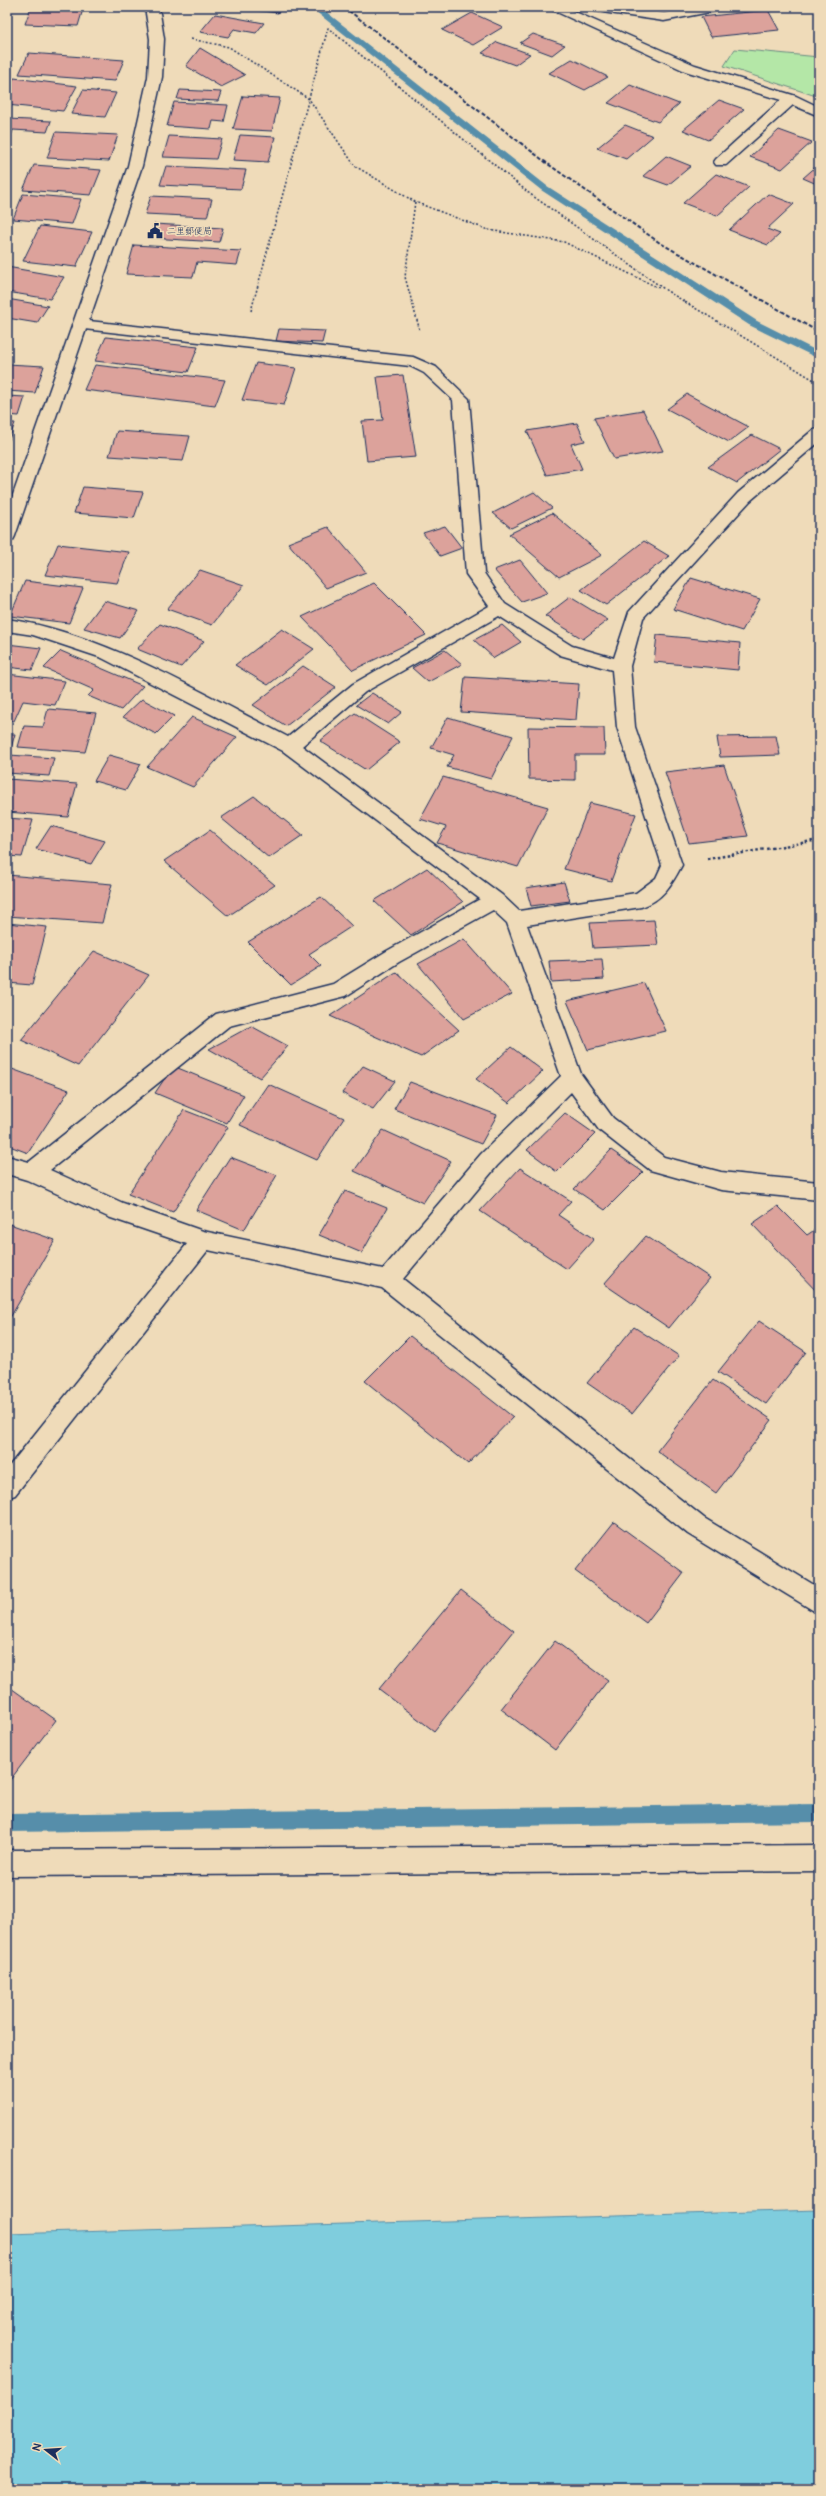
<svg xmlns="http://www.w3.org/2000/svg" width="826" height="2496" font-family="Pangolin,'Klee One',sans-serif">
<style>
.green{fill:#b4e7a7;stroke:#688b82}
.water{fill:#7fcddd;stroke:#578eaa}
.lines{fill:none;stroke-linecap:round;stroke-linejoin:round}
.stream{fill:#578eaa;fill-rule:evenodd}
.building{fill:#dca29b;stroke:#1b2f5e}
.minor-casing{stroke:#1b2f5e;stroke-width:3}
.tertiary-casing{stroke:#1b2f5e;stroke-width:3}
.path-far1{stroke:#1b2f5e;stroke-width:1.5;stroke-dasharray:2 2;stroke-linecap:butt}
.path{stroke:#1b2f5e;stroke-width:2.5;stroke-dasharray:2.5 2.5;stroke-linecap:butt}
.minor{fill:#efdbb9;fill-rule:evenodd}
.tertiary{fill:#efdbb9;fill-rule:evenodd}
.rail{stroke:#1b2f5e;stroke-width:2;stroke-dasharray:4 2;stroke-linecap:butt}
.labels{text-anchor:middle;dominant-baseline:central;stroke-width:3.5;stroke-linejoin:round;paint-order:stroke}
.far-poi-label{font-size:9px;fill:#1b2f5e;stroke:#efdbb9;text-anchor:start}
</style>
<rect width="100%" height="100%" fill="#efdbb9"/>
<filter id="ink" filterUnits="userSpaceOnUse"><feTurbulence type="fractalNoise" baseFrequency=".025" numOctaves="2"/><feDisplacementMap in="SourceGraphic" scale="8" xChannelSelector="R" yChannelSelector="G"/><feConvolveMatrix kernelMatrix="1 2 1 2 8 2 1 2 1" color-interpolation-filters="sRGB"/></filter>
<g filter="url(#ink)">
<path class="green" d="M735 49 819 57V97L724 66Z"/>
<path class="water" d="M819 2210V2489H7V2234Z"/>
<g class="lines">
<path class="stream" d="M310 7H320L547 186 757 321 819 352V359L749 325 541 190Z
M819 1804V1822L7 1832V1814Z"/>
</g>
<path class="building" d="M31 7 83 9 78 26 25 24Z
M231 7H281L278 13Z
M768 10 779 30 711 37 701 17Z
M472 13 503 27 473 45 442 30Z
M215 14 264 23 256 33 234 29 228 37 200 32Z
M533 34 565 45 552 55 520 43Z
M497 42 530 54 515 65 482 53Z
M200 48 245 75 221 87 186 66Z
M29 53 124 60 115 81 19 74Z
M572 59 608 77 585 90 549 73Z
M14 78 77 86 63 111 7 105V90Z
M630 85 679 104 658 122 608 103Z
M83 90 116 93 105 117 71 114Z
M180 90 221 92 218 101 177 99Z
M243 96 280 98 272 131 233 129Z
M719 100 744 109 708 140 683 130Z
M174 102 228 105 224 122 213 121 211 129 167 126Z
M7 119 51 121 47 132 13 130 9 142H7Z
M625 125 653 136 626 159 597 148Z
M779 130 812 142 782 169 750 157Z
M56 132 118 135 109 161 47 158Z
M240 135 275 137 268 162 233 160Z
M169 136 222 139 216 159 163 157Z
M666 156 691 166 668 185 643 176Z
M819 164V185L803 178Z
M34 165 101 170 91 195 23 190Z
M166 166 246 170 241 189 160 185Z
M716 174 749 187 717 216 683 203Z
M23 194 81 199 72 224 13 219Z
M768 194 794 204 767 229 780 234 768 245 729 230Z
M151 196 212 199 207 217 145 214Z
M154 224 223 228 219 242 150 238Z
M40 226 92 232 76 267 23 261Z
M134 245 241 251 237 265 197 262 193 277 126 274Z
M7 267 64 277 50 299 7 292Z
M7 299 48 306 37 323 7 318Z
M279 329 325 331 322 343 276 341Z
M106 337 198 347 188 372 95 361Z
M256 363 296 368 284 405 242 400Z
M7 364 44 366 35 393 7 391Z
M95 365 225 380 215 406 84 390Z
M403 375 416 457 367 461 362 421 383 420 377 377Z
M687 394 749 427 729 442 667 409Z
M7 396 25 397 19 416 7 415Z
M643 410 663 451 614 459 594 418Z
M7 423H15L7 445Z
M577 423 585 441 571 444 582 469 547 475 527 431Z
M117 431 190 436 183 461 109 456Z
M752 435 780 449 737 483 708 467Z
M83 487 143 492 134 518 74 513Z
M534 492 552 508 511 528 493 513Z
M552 513 602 555 559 577 509 534Z
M445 526 462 548 440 556 423 533Z
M328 527 366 572 326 588 288 543Z
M644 541 669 556 606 605 581 590Z
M58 544 129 552 117 583 45 575Z
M520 560 547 593 522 602 494 570Z
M200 570 244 585 212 625 167 609Z
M691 578 760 599 742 631 673 609Z
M25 581 83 588 69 623 10 616Z
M374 583 426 635 353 670 302 617Z
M570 597 608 620 583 639 545 616Z
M104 601 139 611 120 638 84 628Z
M160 624 204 641 181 667 137 649Z
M502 625 521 642 494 658 474 640Z
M282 629 314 649 268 685 235 665Z
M657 635 740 643 738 670 654 662Z
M7 644 41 648 32 670 7 667Z
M445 650 462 664 428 682 412 668Z
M61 651 143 686 121 710 88 696 94 690 44 668Z
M303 666 336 687 286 726 253 705Z
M7 674 65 681 55 705 23 701 14 721 7 720Z
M465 677 579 684 576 720 461 712Z
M372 693 402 712 388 724 356 705Z
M142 699 174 716 156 734 123 717Z
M48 709 96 713 85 752 18 747 24 726 43 727Z
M355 713 400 742 366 770 320 741Z
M192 717 237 737 193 787 147 767Z
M448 717 513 736 491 779 447 767 454 755 431 748Z
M528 727 604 728 605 755H575V780L529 779Z
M7 734H15L9 755 54 758 49 776 7 773Z
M776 736 780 755 720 757 717 737Z
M109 755 141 764 126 790 94 781Z
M724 765 748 836 689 843 665 772Z
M443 777 548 807 518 867 437 843 446 827 420 819Z
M7 779 77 784 68 817 7 812Z
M254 796 303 835 269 858 221 818Z
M590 803 636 814 611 881 564 869Z
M7 818 33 820 22 857 7 856Z
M51 826 105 841 91 864 36 849Z
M210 830 275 885 228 916 164 861Z
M427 868 463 902 411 935 374 901Z
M7 875 112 884 102 923 7 916Z
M564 882 570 901 531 906 526 888Z
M321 897 352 926 309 954 321 966 291 985 248 942Z
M654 920 658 945 593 948 590 923Z
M7 923 47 927 32 985 7 983Z
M464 939 512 994 464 1019 418 964Z
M94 951 149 975 78 1066 21 1040Z
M602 959 604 979 551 982 549 961Z
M396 972 459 1030 421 1057 330 1016Z
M644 983 666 1031 588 1050 567 1001Z
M251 1026 288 1046 260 1078 209 1049Z
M511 1047 543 1071 509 1103 476 1079Z
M173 1066 244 1095 227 1123 155 1093Z
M363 1066 395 1081 373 1109 342 1093Z
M12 1069 69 1090 28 1153 7 1145V1077Z
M410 1082 497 1115 481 1144 394 1109Z
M268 1084 344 1118 317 1160 240 1125Z
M184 1110 228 1127 173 1212 128 1194Z
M565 1113 595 1134 557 1172 527 1150Z
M383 1130 451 1161 423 1203 354 1171Z
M611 1150 643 1172 605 1210 574 1189Z
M230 1157 277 1175 244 1230 196 1210Z
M520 1168 571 1201 558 1215 594 1239 567 1269 480 1211Z
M345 1191 387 1208 362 1253 319 1235Z
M778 1206 807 1235 819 1227V1294L752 1224Z
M7 1223 55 1240 7 1323Z
M646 1236 710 1278 669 1328 604 1284Z
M759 1321 806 1352 766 1404 718 1372Z
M634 1327 679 1356 632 1414 587 1383Z
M410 1336 513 1417 468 1464 365 1381Z
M713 1380 772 1420 716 1493 657 1451Z
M614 1522 684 1573 646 1623 575 1571Z
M461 1590 514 1631 434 1731 379 1689Z
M555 1641 608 1680 555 1750 501 1709Z
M8 1686 56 1720 7 1784V1688Z"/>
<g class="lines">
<defs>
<path id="minor" d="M546 7H564L695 65 796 96 819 107V116L793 105 726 165H716L714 162 716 159 781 100 685 71Z
M588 7H622L664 13 695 7H722L715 11 664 21 595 11Z
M80 320 413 357 436 367 469 399 484 573 505 604 572 646 614 658 629 612 738 493 813 430 819 429V442L750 501 643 618 630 666 635 727 682 865C672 884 662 901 641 907L527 925 581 1074 613 1118 664 1157 721 1172 819 1182V1200L721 1190 650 1170 599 1130 571 1092 497 1166 403 1279 704 1518 819 1588V1614L688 1534 382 1288 208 1250 15 1495 7 1498V1469L187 1244 108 1217 27 1180 7 1174V1156L29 1162 216 1014 333 984 385 952 480 899 283 751 102 658 33 635 7 631V619C104 633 201 693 288 737L353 684 489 606 466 574 453 400 424 373 410 366 75 328 72 325 75 322ZM499 616 560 655 612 670 617 727 662 865 656 878 636 893 519 911 502 895 302 746 365 692ZM493 910 507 923 561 1076 481 1154 383 1269 203 1231 123 1203 50 1170 229 1026 346 996 399 962Z
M819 1845V1871L7 1876V1850Z"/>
<path id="tertiary" d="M145 7H159L164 39 162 77 142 166 15 536 13 540 7 542V512L128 166 148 77 150 39Z"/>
</defs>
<use href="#minor" class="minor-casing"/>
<use href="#tertiary" class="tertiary-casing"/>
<path class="path-far1" d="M191 39 229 47 309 99 355 166 415 202 488 230 564 242 659 288
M415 202 405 277 420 331
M251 311 328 28 530 194 667 291 819 383"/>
<path class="path" d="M707 859 819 840"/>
<use href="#minor" class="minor"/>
<use href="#tertiary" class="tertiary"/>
<path class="rail" d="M344 7 548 164 660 243 819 332"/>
</g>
</g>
<defs>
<symbol id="civic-bare" viewBox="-9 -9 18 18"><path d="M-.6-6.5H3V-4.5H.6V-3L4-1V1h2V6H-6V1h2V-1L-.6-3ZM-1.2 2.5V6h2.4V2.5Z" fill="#1b2f5e" stroke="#efdbb9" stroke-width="2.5" paint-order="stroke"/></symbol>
</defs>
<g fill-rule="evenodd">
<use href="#civic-bare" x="144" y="220" width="22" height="22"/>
</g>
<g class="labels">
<g class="far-poi-label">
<text x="167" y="231">二里郵便局</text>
</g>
</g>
<rect width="826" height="2496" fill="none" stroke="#efdbb9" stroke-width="24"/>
<rect x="12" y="12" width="802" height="2472" fill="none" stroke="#1b2f5e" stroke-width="1.5" filter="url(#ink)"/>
<g transform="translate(46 2450) rotate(287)" stroke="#efdbb9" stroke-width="3" paint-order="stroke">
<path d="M0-3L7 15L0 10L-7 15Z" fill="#1b2f5e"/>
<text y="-6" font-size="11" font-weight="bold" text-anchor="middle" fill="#1b2f5e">N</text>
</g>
</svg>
